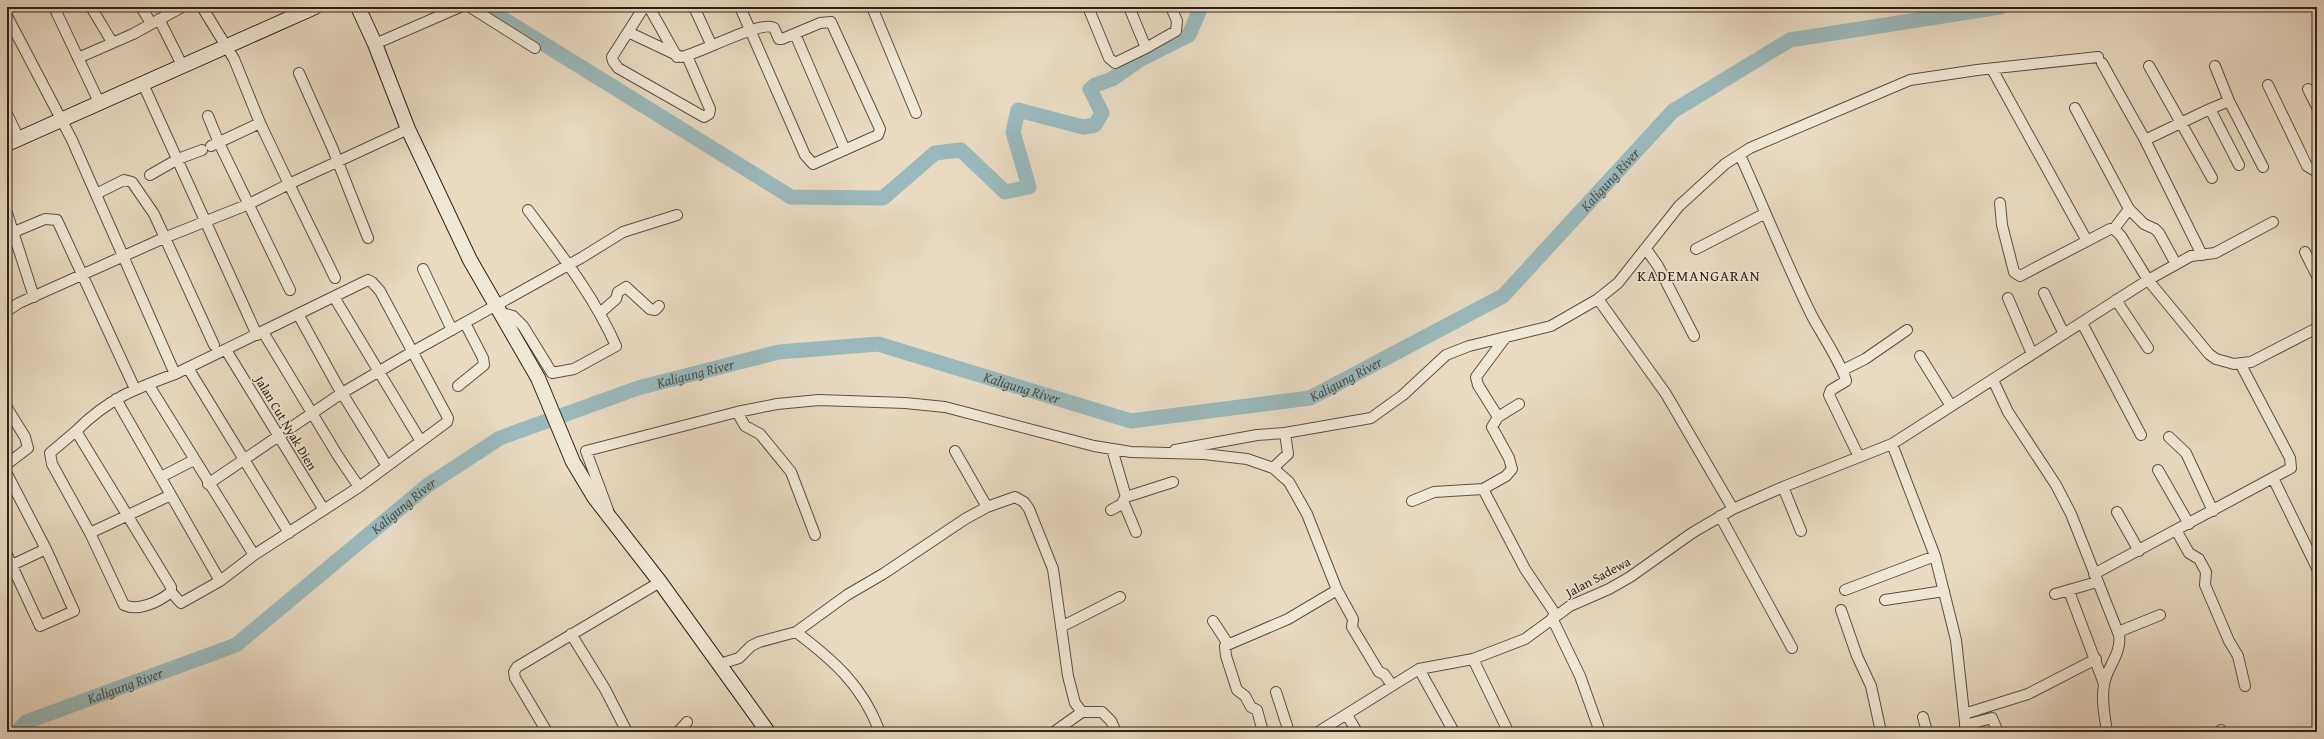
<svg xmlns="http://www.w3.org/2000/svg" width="2324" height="739" font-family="'Gentium Book Plus',serif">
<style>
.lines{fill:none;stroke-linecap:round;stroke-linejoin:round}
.river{stroke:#9ab9bc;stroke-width:15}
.street-casing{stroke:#5b5043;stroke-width:12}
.secondary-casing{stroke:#2c2119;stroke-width:16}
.street{stroke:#f0e8d7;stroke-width:10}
.secondary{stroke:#f0e8d7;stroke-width:14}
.labels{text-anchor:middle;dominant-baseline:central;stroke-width:3;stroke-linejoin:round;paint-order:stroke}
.street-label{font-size:13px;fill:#2c2119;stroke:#f0e8d7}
.water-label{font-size:14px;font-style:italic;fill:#4d4f4a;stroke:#f0e8d7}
.quarter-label{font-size:15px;letter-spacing:1px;fill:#2c2119;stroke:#f0e8d7}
</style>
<rect width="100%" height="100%" fill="#e8dbc2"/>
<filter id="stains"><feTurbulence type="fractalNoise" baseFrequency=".005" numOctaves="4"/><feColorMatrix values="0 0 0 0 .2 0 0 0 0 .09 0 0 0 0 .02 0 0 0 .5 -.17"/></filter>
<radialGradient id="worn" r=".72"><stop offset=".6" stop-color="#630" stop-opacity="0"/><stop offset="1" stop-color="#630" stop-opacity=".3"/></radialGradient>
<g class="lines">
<g class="river">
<path d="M484 7 791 197 883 198 935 153 961 150 1005 192 1029 187 1013 132 1018 110 1083 127 1095 125 1102 113 1090 89 1095 85 1112 79 1141 59 1189 35 1201 7"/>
<path id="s1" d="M17 732 26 722 236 645 428 485 500 438 638 388 779 352 878 344 1131 421 1310 398 1503 296 1673 111 1790 40 2000 7"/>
</g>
<defs>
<path id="street" d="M54 7 99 102
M91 7 112 42
M141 7 151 23
M470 7 535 48
M644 7 612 57 613 61 618 68 704 117 709 114 710 109 687 56
M649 7 677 57
M694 7 711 44
M872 7 916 113
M1088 7 1109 58 1115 63 1146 48 1129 7
M7 16 72 140 175 374C134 389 108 399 76 431L171 587V592C160 601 139 612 124 605L90 533 52 464 50 453 76 431
M159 19 182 65
M628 32 681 57C697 55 762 19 774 28L779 39H782L820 23 831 22 880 129 878 135 813 164 805 155 740 7
M795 34 845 150
M375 44 460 7
M1146 48 1176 31 1177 21 1171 7
M78 58 133 34 182 7
M2102 63 2145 140 2202 255
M2149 66 2212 178
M2215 66 2229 101
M1992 69 2087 241
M299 73 332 147 368 238
M143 84 257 335
M2268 85 2307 166 2317 172
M2308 89 2317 107
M2075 108 2129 209 2114 229
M2210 109 2229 101 2263 167
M7 114 19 139
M208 116 219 143 290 290
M2145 140 2210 109 2239 165
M211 146 260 123
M1740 155C1764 208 1785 261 1811 314 1819 330 1843 366 1846 381L1831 390 1829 395 1859 457
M150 175 178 159 202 150
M96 194 124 180 132 182 154 214 214 345
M2000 203 2002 225 2014 272 2020 276 2110 229H2114L2121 236 2148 280 2191 256 2215 253 2273 222
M2129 209 2144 224 2155 229 2159 233 2176 264
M7 213 34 297
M14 232 45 219 57 220 135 389
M1646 249 1658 266 1694 336
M1696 249 1764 214
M2305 252 2317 276
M423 269 452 330
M335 278 289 184 408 129
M2044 293 2064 334
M334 297 420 440
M2008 298 2032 354
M1598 299 1666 394 1733 509
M2116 300 2148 348
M7 311 19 303 164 238 249 204 289 184 260 123 234 59 202 7
M502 313 513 316 523 326 552 373 574 369 616 346C594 296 560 253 528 210
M600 313 616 299 618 292 626 287 650 309 655 310 659 306
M298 314 337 385 387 466
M2082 323 2141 435
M226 350 324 510
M1920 356 1951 406
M188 368 289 533
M1843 370 1865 359 1907 330
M175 374 368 280 372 282 380 291 448 418 447 422 359 487 338 456 263 332
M1993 380 2008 412 2056 485 2071 514 2119 635C2122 654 2106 668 2104 685 2101 701 2105 717 2107 732
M148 384 254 555
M458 386 484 365 483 358 465 323
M116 399 220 581 254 555 359 487
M7 408 25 437 28 448 7 464
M737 412 745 426 760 434 791 472 815 535
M1498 417 1478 385 1476 377 1505 338
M2169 437 2186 453 2213 511
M1892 444 1935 556 1956 640 1966 732
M1112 449 1126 497 1173 482
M1175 450 1257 435 1285 433
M955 451 987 507
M1273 468 1288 454 1285 433 1371 418 1403 395 1446 355 1469 346 1551 326 1598 299 1618 283 1679 206 1725 164 1750 148 1910 80 1977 70 2098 57
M2158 470 2189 524
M7 474 46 549 74 611 40 626 7 555
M161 477 194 460
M2273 478 2317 568
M208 484 342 393 412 352 581 258 623 232 677 215
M1783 487 1801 531
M1483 489 1506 476 1512 469 1509 458 1492 427 1498 417 1519 404
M1126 497 1123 501 1136 532
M1412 501 1434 492 1483 489 1525 569 1556 615
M608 510 586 451 737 412 777 404 819 400 905 403 945 407 1094 446 1131 452 1204 454 1247 459 1273 468 1289 482 1307 514 1337 590 1353 619 1352 627 1379 672 1384 674 1392 685
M1111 510 1124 503
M2117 512 2139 551
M1720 516 1792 648
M2176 530 2189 553 2199 559 2206 572 2205 585 2229 641 2238 656 2245 686
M90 533 171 495
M12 565 46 549
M2094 574 2291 468 2290 458 2241 365
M1845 590 1935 556
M2069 591 2104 684
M171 592 181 603 220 581
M2055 594 2097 582
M1885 600 1944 591
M1841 610 1857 656 1871 686 1881 732
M1552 618 1580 676 1600 732
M1213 621 1228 644
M1061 627 1120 597
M796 632C833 660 862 685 879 730
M2118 632 2160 615
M571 634 605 689 627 732
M1473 659 1506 727
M720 664 739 658 751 646 759 642 796 632 847 595 883 574 965 519 987 507 1015 497 1024 502 1029 509 1053 569 1068 676 1075 703 1082 712H1102L1111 721 1116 732
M1419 669 1454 732
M1276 692 1289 732
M1964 714 2028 694 2096 659
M1347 715 1357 732
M1923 717 1927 732
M1965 725 1992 718 1998 732
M547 732 515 678 514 672 517 667 660 582
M678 732 687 722
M1054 732 1082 712
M1263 732 1257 710 1251 707 1245 696 1237 690 1226 656 1225 646 1288 619 1337 590
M1318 732 1419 669 1473 659 1525 639 1570 606 1609 589 1630 577 1692 533 1733 509 1783 487 1892 444 2148 280 2209 354 2216 359 2234 364 2251 362 2317 328
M2221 732V730"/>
<path id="secondary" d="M358 7 375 44 408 129 426 167 470 260 538 378 573 462 594 497 660 582 768 732
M7 144 315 7"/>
</defs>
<use href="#street" class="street-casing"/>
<use href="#secondary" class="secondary-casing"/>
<use href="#street" class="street"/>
<use href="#secondary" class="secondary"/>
</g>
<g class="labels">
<g class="street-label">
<text transform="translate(286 423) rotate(59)">Jalan Cut Nyak Dien</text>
<text transform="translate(1598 577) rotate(-28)">Jalan Sadewa</text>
</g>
<g class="water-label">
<text stroke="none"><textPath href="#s1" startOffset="1786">Kaligung River</textPath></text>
<text stroke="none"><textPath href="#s1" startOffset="779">Kaligung River</textPath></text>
<text stroke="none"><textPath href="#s1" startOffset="1450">Kaligung River</textPath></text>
<text stroke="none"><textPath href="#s1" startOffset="1115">Kaligung River</textPath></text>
<text stroke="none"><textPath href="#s1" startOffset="455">Kaligung River</textPath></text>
<text stroke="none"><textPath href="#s1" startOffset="119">Kaligung River</textPath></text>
</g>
<g class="quarter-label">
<text x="1699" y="275">KADEMANGARAN</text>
</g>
</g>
<rect width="2324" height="739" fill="none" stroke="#e8dbc2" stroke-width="24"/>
<rect x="8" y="8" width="2308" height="723" fill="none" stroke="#2c2119" stroke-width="2"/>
<rect x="12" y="12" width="2300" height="715" fill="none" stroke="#2c2119"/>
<rect width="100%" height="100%" filter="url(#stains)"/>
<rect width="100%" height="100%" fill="url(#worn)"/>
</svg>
